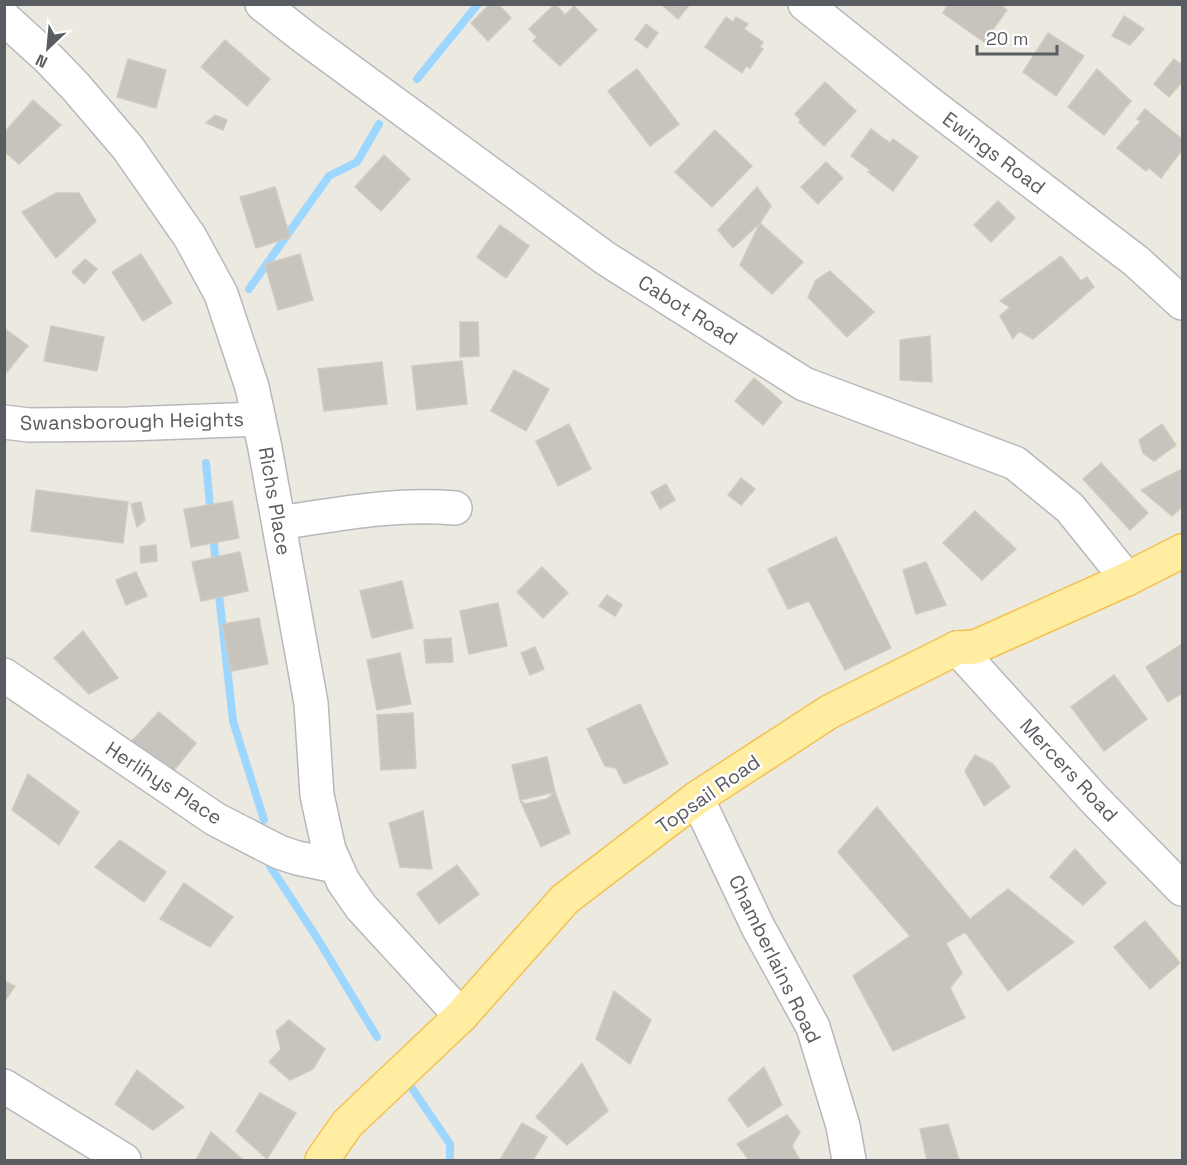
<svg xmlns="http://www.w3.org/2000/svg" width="1187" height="1165" font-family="'Space Grotesk',sans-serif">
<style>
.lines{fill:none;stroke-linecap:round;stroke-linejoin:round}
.stream{stroke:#9dd7ff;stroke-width:8}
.building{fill:#c7c4bd;stroke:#d1cabe;stroke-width:1.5}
.minor-casing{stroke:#b6b8bd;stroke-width:36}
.major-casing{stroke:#f5c150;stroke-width:36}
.minor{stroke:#fff;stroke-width:33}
.major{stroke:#ffeda2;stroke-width:33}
.labels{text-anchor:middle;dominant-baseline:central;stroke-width:5;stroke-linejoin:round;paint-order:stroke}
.street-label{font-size:20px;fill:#595d61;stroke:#fff}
</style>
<rect width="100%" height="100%" fill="#ece9e0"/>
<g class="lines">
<path class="stream" d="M417 79 478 4
M249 289 329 176 357 162 379 124
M206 463 211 516
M213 532 216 567
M218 586 233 721 264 820
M270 866 319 941 377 1037
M409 1084 450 1144V1160"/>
</g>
<path class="building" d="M490 4H498L511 18 488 41 471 23Z
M555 4 565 15 574 6 597 30 560 66 533 41 537 37 529 29Z
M661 4H690L678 19Z
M948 4H1005L1003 7 1007 10 984 42 943 13Z
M1124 16 1144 29 1130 45 1112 36Z
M726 17 733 22 736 17 748 24 744 29 763 42 760 47 763 49 750 68 746 66 742 73 705 47Z
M646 24 658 33 647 48 635 39Z
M1048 33 1084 56 1056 96 1023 72Z
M225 40 270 79 247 106 201 67Z
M128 59 166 70 156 108 117 97Z
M1174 59 1182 65V82L1169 97 1154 84Z
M637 69 679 124 650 146 608 91Z
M1097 69 1131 101 1104 135 1068 107Z
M825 82 856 111 824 146 799 122 801 120 795 114Z
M33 100 61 125 19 164 4 151V133Z
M1145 109 1182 139V150L1161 178 1149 168 1146 171 1117 148 1141 121 1137 119Z
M215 115 227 120 223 130 206 123Z
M871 129 890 143 893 139 918 157 893 191 868 172 870 170 851 156Z
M715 130 752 166 712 207 675 172Z
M384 155 410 179 381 211 355 187Z
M826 162 843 178 818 204 801 187Z
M275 187 290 237 256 248 240 197Z
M757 187 771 206 760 223 733 248 718 230Z
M56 193H79L96 221 56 258 22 212Z
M998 201 1015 218 991 242 974 225Z
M760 223 803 262 772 294 740 265Z
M500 225 529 246 506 278 477 257Z
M141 254 172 303 143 321 112 272Z
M300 254 313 300 278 310 265 264Z
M1061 256 1081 281 1087 277 1094 287 1033 339 1019 331 1013 339 1000 316 1010 307 1000 301Z
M85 259 97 269 84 284 72 272Z
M830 271 874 312 847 337 808 297 816 280Z
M460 322H478L479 356 460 357Z
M51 326 104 337 97 371 44 361Z
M4 328 28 346 7 372 4 370Z
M930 336 932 382 900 380V340Z
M462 361 467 404 417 410 412 366Z
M382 362 387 404 324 411 318 369Z
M514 370 549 389 526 431 491 411Z
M754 378 782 402 763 425 735 401Z
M569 424 591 469 558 486 536 441Z
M1162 424 1176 445 1154 461 1143 453 1139 440Z
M1101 463 1148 513 1130 530 1083 479Z
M1182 469V507L1172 516 1141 490Z
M741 478 755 489 741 505 728 495Z
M666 484 675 500 660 509 651 492Z
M36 490 128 502 123 543 31 531Z
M232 501 239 538 191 547 184 509Z
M141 502 145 520 137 527 131 504Z
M975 511 1016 549 982 580 943 543Z
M836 537 891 648 845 670 809 601 788 609 768 569Z
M156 545 157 561 141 563 140 547Z
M240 552 248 591 201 601 192 562Z
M926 562 946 605 916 614 903 570Z
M542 567 568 593 543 618 517 592Z
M136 572 147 596 126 605 116 580Z
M402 581 413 628 372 638 360 591Z
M607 595 622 605 615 616 599 606Z
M498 603 507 646 469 654 460 611Z
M259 618 268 664 231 671 222 624Z
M83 631 118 678 89 694 54 658Z
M451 638 453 662 426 663 424 640Z
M1182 644V693L1168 702 1146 667Z
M535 647 544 669 530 675 521 653Z
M400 653 411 704 377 710 367 660Z
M1114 675 1147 719 1104 751 1071 707Z
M640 704 668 764 624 784 616 768 605 766 587 729Z
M159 712 196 743 171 774 130 743Z
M413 713 416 768 381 770 377 715Z
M975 755 993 764 1010 787 984 806 965 771Z
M547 757 555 792 520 800 512 765Z
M28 774 79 812 59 845 12 810Z
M555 792 570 833 541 847 520 800 525 804 547 799Z
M877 807 970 919 1008 889 1074 942 1008 991 965 932 946 943 962 973 950 988 965 1018 893 1051 853 976 910 936 838 852Z
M423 811 432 869 400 867 389 823Z
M120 840 166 872 144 902 95 867Z
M1075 849 1106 883 1083 905 1050 877Z
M457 865 479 894 439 924 417 894Z
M184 883 233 917 210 947 160 919Z
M1145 921 1180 963 1150 989 1114 947Z
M4 981 15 986 4 1002Z
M614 991 651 1020 630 1064 596 1039Z
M289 1020 325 1049 313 1069 290 1080 269 1062 281 1049 276 1031Z
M582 1063 608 1111 567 1145 536 1117Z
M764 1067 782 1105 748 1127 728 1099Z
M137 1070 184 1107 153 1130 115 1104Z
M260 1093 296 1113 267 1159 236 1131Z
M787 1115 800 1132 792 1146 800 1160H749L737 1144Z
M522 1123 547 1137 533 1160H500Z
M948 1124 959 1160H927L920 1129Z
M211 1132 243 1160H196Z"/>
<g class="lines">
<defs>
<path id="minor" d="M262 4 304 37 605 258 804 384 1015 463 1070 508 1127 579
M805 4 925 100 1136 261 1182 303
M4 18 48 58 75 86 128 148 190 237 221 294 252 387 265 448 311 703 317 795 329 850 343 881 361 907 461 1016
M4 422 29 425 128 424 259 419
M279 523C340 514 392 503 455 508
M957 648 1094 799 1182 889
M4 675 215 819 279 852 297 858 336 866
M697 798 758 927 813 1027 843 1126 849 1160
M4 1086 124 1160"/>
<path id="major" d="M322 1160 347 1124 461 1016 565 899 697 798 829 712 957 648 975 647 1127 579 1182 551"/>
</defs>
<use href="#minor" class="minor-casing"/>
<use href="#major" class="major-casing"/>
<use href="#minor" class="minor"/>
<use href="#major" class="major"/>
</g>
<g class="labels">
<g class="street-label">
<text transform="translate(994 153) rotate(37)">Ewings Road</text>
<text transform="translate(688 310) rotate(32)">Cabot Road</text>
<text transform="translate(132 421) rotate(-1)">Swansborough Heights</text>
<text transform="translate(275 501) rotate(80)">Richs Place</text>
<text transform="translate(1069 770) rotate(47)">Mercers Road</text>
<text transform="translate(164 783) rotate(33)">Herlihys Place</text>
<text transform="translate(708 794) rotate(-35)">Topsail Road</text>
<text transform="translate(775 959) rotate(64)">Chamberlains Road</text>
</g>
</g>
<rect width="1187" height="1165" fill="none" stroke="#595d61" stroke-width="12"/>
<g transform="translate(48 48) rotate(206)" stroke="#ffffff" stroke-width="4.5" paint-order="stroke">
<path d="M0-4.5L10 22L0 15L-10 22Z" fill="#595d61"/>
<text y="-9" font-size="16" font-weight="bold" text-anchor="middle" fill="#595d61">N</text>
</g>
<path d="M977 45v9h80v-9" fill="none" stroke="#595d61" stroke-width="3"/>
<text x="986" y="45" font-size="18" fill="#595d61" stroke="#ffffff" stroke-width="4.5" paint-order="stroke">20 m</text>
</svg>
